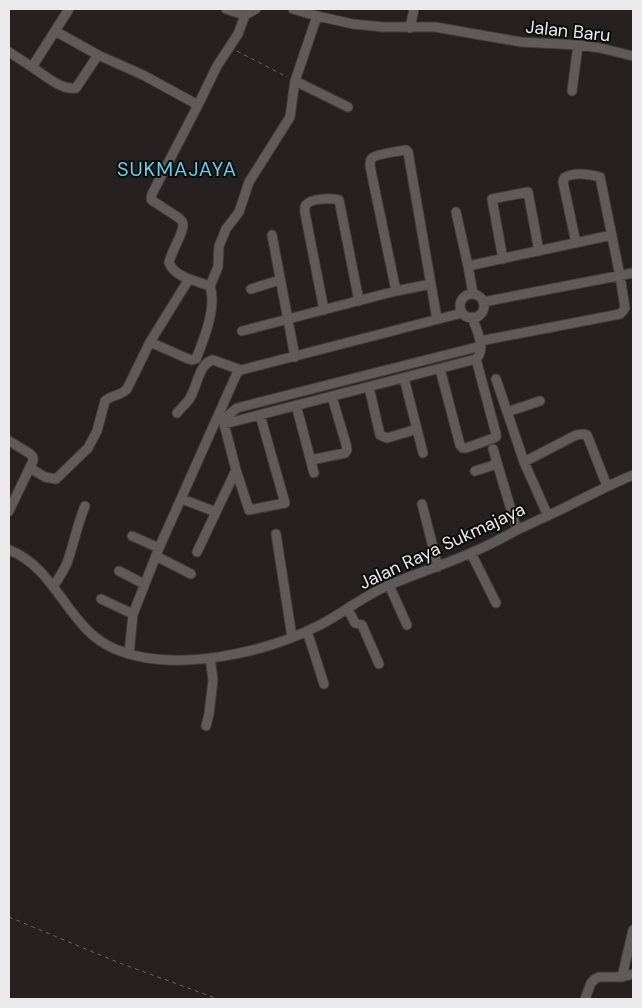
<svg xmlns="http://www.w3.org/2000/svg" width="642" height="1008" font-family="'DM Sans',sans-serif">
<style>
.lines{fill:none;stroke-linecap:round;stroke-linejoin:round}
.street-casing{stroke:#403b3c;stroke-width:11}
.path{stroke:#676263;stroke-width:1;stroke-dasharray:4 4;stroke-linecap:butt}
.street{stroke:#615a5b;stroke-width:9}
.labels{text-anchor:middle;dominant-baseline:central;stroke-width:4;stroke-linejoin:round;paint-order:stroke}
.street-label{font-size:18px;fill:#ede9ea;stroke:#0d0b0b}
.quarter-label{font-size:20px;letter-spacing:1px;fill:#69cee6;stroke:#0d0b0b}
</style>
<rect width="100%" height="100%" fill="#262021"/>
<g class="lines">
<defs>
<path id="street" d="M226 9 235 12 245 15 256 9
M293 9 317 16 353 24 383 27H435L521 42 578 45 600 48 633 56
M410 28 414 9
M55 31 98 55 143 75 198 105
M9 52 32 67 69 9
M32 67C43 74 62 91 76 88L98 55
M295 81 348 107
M572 91 578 45
M456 212 468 266 473 294
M272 235 295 357
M503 259 492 199 528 192 539 251
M468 266 612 235
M210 286 218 267 219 246 226 229 239 212 249 182 290 117 295 81 317 16
M251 289 280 280
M396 291 370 166C370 163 370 160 372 158 377 154 399 151 406 150L408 152 437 319
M460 306a12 12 0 1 1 24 0a12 12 0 1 1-24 0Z
M483 302 633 273
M324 310 305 213C305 210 304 207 306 205 310 198 332 198 339 200L359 301
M242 331 396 291 431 284
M480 341 620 314 623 311 625 308 620 276 600 177C589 174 573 172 564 178L563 182 576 243
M150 342 186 358 192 360 196 359C204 339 217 307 210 286L189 279
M440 369 460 445 463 448H466L494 438 496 437V434L476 359
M404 378 423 453
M496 379 524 462 548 516
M369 387 380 435 387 438 417 429
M296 405 314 473
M507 412 540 401
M177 413C181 408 187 403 190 398 197 387 199 363 213 360L241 370
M260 415 285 503 249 510 236 470 224 424C225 416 231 413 237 408L481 346
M224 424 476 359C487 349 476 329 472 317
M9 441 29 453 33 457V461L9 511
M493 449 517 530
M311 460 345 453 347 450 346 444 332 397
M524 462 576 435 584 434 587 435 607 486
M30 468 45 477 56 479 88 448 97 431 105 401C111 395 121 396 127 389L150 342 189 279C180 275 173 272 169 263 171 251 183 235 183 225 183 221 181 220 179 218L153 201 151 199 152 194 198 105 217 66 238 34 245 15
M475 471 497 464
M182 499 216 512 236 470
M422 504 438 567
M276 534 292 637
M132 536 159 548
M9 550C57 568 68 630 115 649 174 674 265 653 320 625 343 613 365 595 389 585 420 572 453 562 484 547 495 542 506 536 517 530 532 523 547 516 562 509 586 497 609 485 633 475
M197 552 216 512
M471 553 496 603
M156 556 191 574
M119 571 144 584
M389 585 407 625
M53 587C58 579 63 572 67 563 74 544 77 525 85 506
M101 599 133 614
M348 609 355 623 362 625 379 664
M307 631 324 684
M129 654 133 614 159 548 237 373 241 370 462 313
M206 726 209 714 213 680 210 658
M622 977 633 930
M585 999 591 983 595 979 599 977H622L633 974"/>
</defs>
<use href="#street" class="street-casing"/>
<path class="path" d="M237 51 287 77
M9 917 117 962 218 999"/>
<use href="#street" class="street"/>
</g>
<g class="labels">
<g class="street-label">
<text transform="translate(568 31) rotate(6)">Jalan Baru</text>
<text transform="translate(442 546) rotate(-25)">Jalan Raya Sukmajaya</text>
</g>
<g class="quarter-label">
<text x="177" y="169">SUKMAJAYA</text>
</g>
</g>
<rect width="642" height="1008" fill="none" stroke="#ede9ea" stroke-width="20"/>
</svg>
